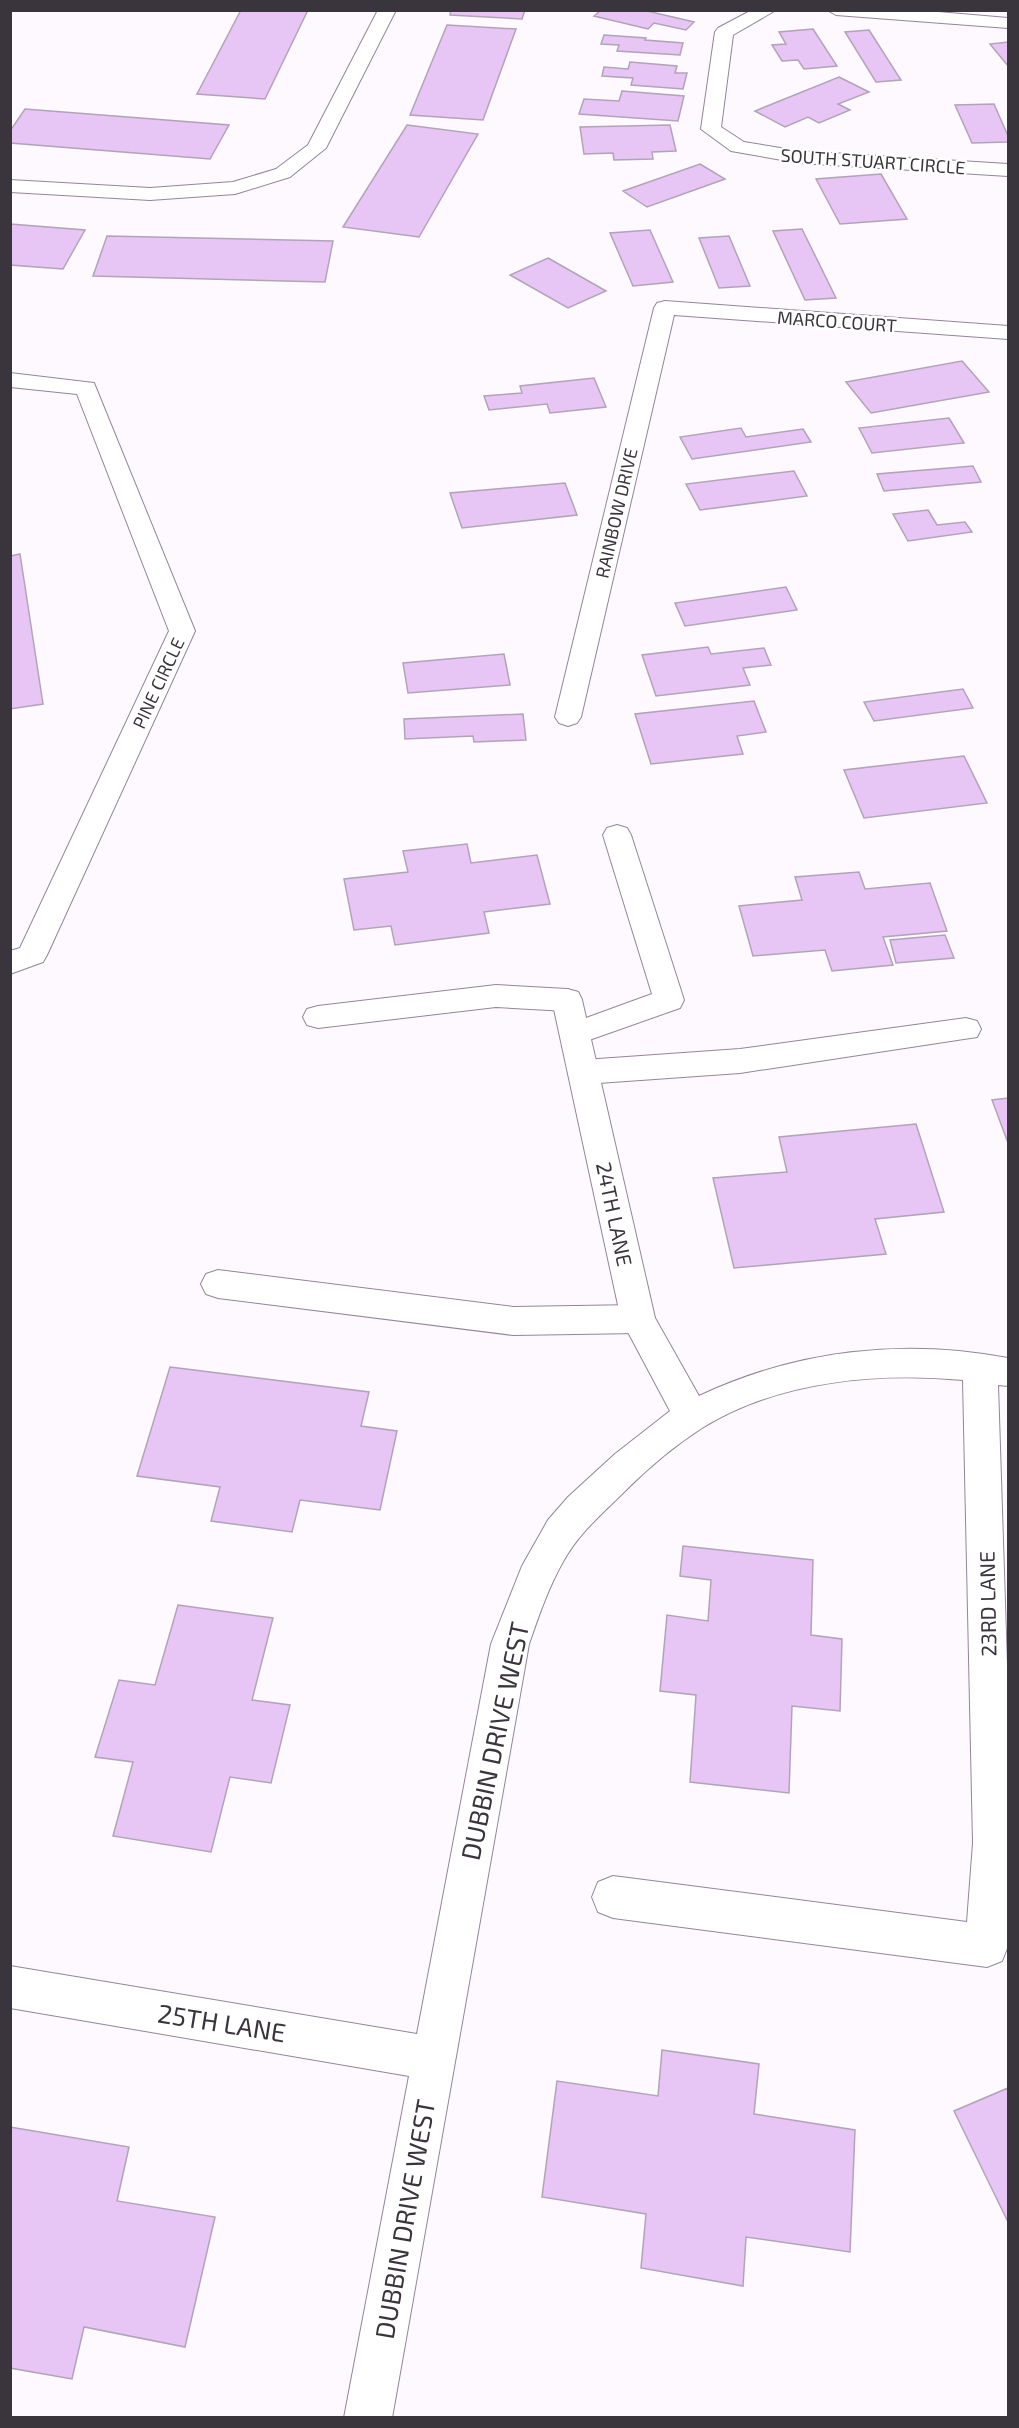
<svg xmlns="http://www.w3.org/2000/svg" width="1019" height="2428" font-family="'Exo 2',sans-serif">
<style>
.building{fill:#e7c6f5;stroke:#b2a3b9;stroke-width:1.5}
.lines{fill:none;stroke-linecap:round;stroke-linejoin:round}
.lane-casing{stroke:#94859a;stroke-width:2}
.street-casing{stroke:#94859a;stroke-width:2}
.lane{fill:#fff;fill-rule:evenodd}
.street{fill:#fff;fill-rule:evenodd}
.labels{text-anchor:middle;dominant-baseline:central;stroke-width:5;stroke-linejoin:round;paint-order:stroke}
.far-street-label{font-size:18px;fill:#3a343d;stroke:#fff}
.street-label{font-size:21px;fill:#3a343d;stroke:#fff}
.near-street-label{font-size:26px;fill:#3a343d;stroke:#fff}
</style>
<rect width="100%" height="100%" fill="#fdf9fe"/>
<path class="building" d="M241 10H308L265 99 197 94Z
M451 10H525L522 19 450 15Z
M601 10H643L694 22 686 30 654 23 648 29 594 16Z
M447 25 516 29 483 120 410 115Z
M813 29 837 66 804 69 798 60 782 61 772 45 786 44 779 32Z
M869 30 901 80 876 82 845 32Z
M604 35 646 38 645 40 683 43 680 55 617 51 619 45 601 44Z
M1008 42V66L990 44Z
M630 62 677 66 675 73H687L683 89 631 85 633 78 602 76 604 67 628 69Z
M839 77 869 92 838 104 850 110 819 123 808 117 785 127 755 111Z
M622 91 684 96 678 121 579 114 584 99 619 101Z
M994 104 1008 136V142L972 143 955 105Z
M25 109 229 125 210 159 10 143V131Z
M407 125 478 134 419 237 343 227Z
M670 125 676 151 652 152 653 159 614 160 613 153 584 154 580 127Z
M700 164 725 179 647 207 623 191Z
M881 174 907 219 840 224 816 179Z
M10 224 85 230 63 269 10 265Z
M802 229 836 298 805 300 773 231Z
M650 230 673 282 633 286 610 233Z
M107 236 333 241 325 282 93 276Z
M729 236 750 286 719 288 699 238Z
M548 258 606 291 568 308 510 275Z
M962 361 989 392 871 413 846 382Z
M594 378 606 407 550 413 547 404 489 410 484 396 522 393 520 386Z
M949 418 964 443 872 453 859 428Z
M741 428 746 437 803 429 811 442 692 459 680 437Z
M973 466 981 482 884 491 877 474Z
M794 471 807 496 700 510 686 484Z
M565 483 577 515 462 528 450 493Z
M928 510 937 525 965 522 972 532 908 541 893 514Z
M20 554 43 704 10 709V556Z
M786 587 797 610 685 626 675 603Z
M708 647 711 654 764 648 771 665 743 668 750 685 656 696 642 655Z
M504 654 510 685 408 693 403 663Z
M963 689 973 708 874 721 864 702Z
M754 701 766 732 737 736 743 754 651 764 635 714Z
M523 714 526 740 474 742 473 736 405 739 404 719Z
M964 756 987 803 864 818 844 770Z
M467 844 471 863 537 855 550 904 484 912 489 933 395 945 391 926 354 930 344 879 408 872 403 851Z
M859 872 865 889 930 883 947 931 883 937 893 965 832 971 825 950 753 956 739 906 802 900 795 877Z
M945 935 954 958 896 963 890 940Z
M1008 1098V1143L992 1100Z
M916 1124 944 1212 875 1219 886 1254 734 1268 713 1178 787 1172 779 1137Z
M170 1367 369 1392 361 1426 397 1431 380 1510 300 1500 292 1532 211 1521 220 1487 137 1476Z
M683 1546 813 1560 811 1635 842 1639 840 1711 792 1706 789 1793 690 1782 696 1695 660 1691 667 1615 708 1621 711 1580 680 1576Z
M178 1605 273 1618 252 1700 290 1705 271 1783 230 1777 211 1852 113 1836 133 1762 95 1757 119 1680 155 1685Z
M662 2050 759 2064 754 2114 855 2130 850 2252 746 2237 743 2286 641 2268 646 2214 542 2197 557 2081 658 2096Z
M1008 2088V2222L954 2111Z
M10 2127 129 2147 117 2201 215 2217 185 2347 84 2327 72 2379 10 2368Z"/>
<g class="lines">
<defs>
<path id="lane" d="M617 825 627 828 631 835 684 1000 680 1008 575 1045 564 1042 560 1034 564 1026 652 994 603 835 607 828Z
M496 985 567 989 578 992 582 1000 578 1008 567 1011 496 1007 318 1028 307 1025 303 1017 307 1009 318 1006Z
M966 1018 977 1021 981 1029 977 1037 740 1073 584 1084 573 1080 568 1072 573 1064 584 1060 740 1049Z
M218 1270 513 1307 638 1305 650 1309 655 1319 650 1329 638 1333 513 1335 218 1298 206 1294 201 1284 206 1274Z
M1008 1820V1946L1002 1961 987 1967 613 1918 598 1912 592 1897 598 1882 613 1876 967 1922 973 1843 979 1829Z"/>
<path id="street" d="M378 10H396L326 148 290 177 235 194 150 200 10 192V180L150 188 233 182 276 169 308 145Z
M752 10H776L733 35 721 127 744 142 799 151 1008 164V176L799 163 731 151 701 129 715 32 718 28Z
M827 10H915L1008 18V28L836 15Z
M665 301 1008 326V339L674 315 581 717 577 723 568 726 559 723 555 717 654 308 657 303Z
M10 373 94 383 195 631 47 955 43 962 10 974V951L20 948 169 631 77 394 10 387Z
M567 989 578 992 582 1000 655 1318 699 1396C796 1350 903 1338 1008 1358V1386L998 1385 1008 1696V1855L993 1863 979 1857 973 1843 963 1380C876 1372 778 1381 702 1428 674 1446 648 1468 624 1492 602 1514 580 1532 564 1560 549 1586 539 1615 529 1644L392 2418H344L409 2076 10 2008V1966L417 2034 491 1644 522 1566 548 1520 568 1497 615 1454 670 1411 621 1319 552 1000 556 992Z"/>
</defs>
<use href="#lane" class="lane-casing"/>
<use href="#street" class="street-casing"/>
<use href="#lane" class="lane"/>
<use href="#street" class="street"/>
</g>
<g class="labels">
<g class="far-street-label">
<text transform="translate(873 161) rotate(4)">SOUTH STUART CIRCLE</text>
<text transform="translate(837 321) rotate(4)">MARCO COURT</text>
<text transform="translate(616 513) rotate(-77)">RAINBOW DRIVE</text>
<text transform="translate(158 683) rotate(-65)">PINE CIRCLE</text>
</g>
<g class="street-label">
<text transform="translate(615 1214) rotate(78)">24TH LANE</text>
<text transform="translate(987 1604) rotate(-91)">23RD LANE</text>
</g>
<g class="near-street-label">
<text transform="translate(494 1741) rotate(-78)">DUBBIN DRIVE WEST</text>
<text transform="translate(222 2022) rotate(9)">25TH LANE</text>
<text transform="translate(404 2219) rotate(-80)">DUBBIN DRIVE WEST</text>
</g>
</g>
<rect width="1019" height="2428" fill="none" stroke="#3a343d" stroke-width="24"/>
</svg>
